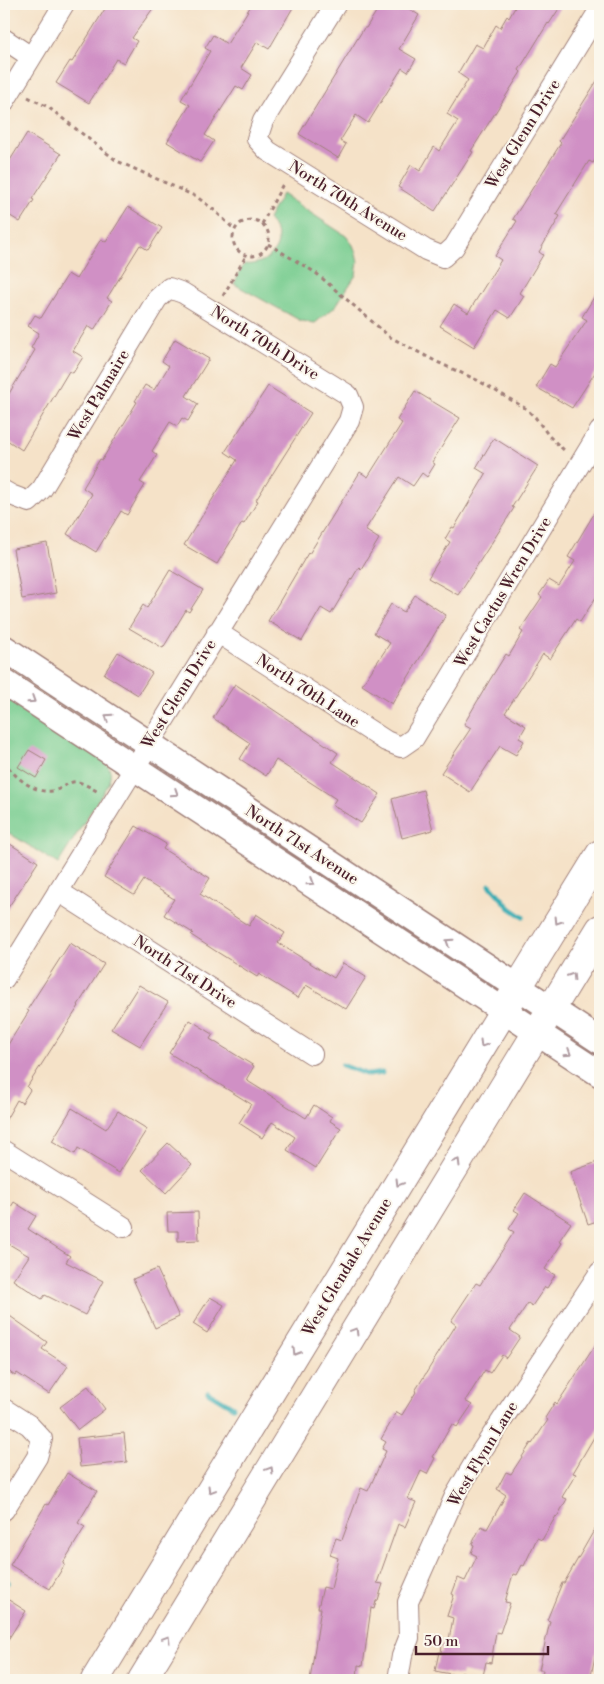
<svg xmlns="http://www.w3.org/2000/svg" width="604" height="1684" font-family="'Libre Bodoni',serif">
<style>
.green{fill:#79cd91;stroke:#62765e}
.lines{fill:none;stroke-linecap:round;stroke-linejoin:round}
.stream{stroke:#3badb4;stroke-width:5}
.building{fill:#d090c5}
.minor-casing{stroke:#a0807a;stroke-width:22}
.tertiary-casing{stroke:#a0807a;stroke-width:28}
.secondary-casing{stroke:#a0807a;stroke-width:30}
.path{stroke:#a0807a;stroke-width:3;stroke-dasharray:4 4;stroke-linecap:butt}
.minor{stroke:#fff;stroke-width:20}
.tertiary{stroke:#fff;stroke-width:25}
.secondary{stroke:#fff;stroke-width:28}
.oneway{stroke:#ae9aa0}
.labels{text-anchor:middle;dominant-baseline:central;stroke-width:4;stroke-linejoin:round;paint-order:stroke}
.street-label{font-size:16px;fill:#4a1f2b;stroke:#fbf7ec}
</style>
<rect width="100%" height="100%" fill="#fbf7ec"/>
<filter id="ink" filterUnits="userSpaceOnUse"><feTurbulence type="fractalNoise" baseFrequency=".02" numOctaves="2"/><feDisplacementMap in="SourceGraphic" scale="10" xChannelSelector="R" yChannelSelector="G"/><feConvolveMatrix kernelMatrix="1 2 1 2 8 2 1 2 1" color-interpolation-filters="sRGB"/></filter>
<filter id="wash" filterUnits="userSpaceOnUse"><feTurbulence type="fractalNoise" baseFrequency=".0096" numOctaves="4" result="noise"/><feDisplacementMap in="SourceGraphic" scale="20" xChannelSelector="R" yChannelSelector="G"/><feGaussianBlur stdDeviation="1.12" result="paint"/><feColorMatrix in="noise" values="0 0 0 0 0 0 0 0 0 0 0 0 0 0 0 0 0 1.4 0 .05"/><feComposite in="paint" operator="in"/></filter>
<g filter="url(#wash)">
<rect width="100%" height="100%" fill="#f5e2c8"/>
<path class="green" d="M282 194 346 236 353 245 356 253 358 262 356 275 335 307 315 323 301 321 234 284 244 264C258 266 276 257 278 241 278 233 273 225 268 219Z
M4 694 106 763C112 770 111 775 108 784L58 864 4 830Z"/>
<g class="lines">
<path class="stream" d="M490 885 510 908 523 917
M342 1065 368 1075 382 1073
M208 1392 233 1407
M4 1579 8 1582"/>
</g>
<g id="blocks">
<path class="building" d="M108 4H156L132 38 137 41 124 63 116 59 89 103 56 83 70 61 72 62Z
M252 4H295L269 49 257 42 241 68 252 75 243 90 236 86 205 135 214 141 200 162 167 142 190 105 181 100 210 51 205 48 213 35 227 44Z
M381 4H401L419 15 399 49 416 59 408 72 402 68 368 123 356 115 340 141 346 144 338 158 299 134 364 28H366Z
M517 4H562L549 24 548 23 519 70 521 72 471 151 473 152 435 211 398 187 411 165 420 171 434 147 439 151 458 121 447 114 468 80 458 73 475 44 483 48 496 25 500 28 507 16 509 18Z
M600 76V152L593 163 589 161 556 214 560 216 539 252 543 255 520 293 524 296 510 318 497 310 474 347 440 326 454 304 468 313 501 260 495 256 517 221 513 219 561 143 559 141Z
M27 133 61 154 32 199 34 200 20 222 4 212V170Z
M128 207 162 228 148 250 140 245 107 298 112 301 94 330 88 326 73 351 83 357 73 373 69 371 22 450 4 438V402L35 350 31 348 39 333 28 326 35 315 41 318 68 274 76 279 101 239 106 242Z
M600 287V365L572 408 536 387 550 364 555 367 587 320 582 317Z
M175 339 209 359 186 396 198 404 188 421 182 418 177 426 170 422 152 451 157 455 140 482 145 485 127 515 121 511 96 552 67 534 92 494 83 488 100 459 102 460 137 402 135 401 145 385 154 390 169 366 162 361Z
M268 386 311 413 256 500 258 501 244 524 242 523 217 564 184 545 237 460 225 452Z
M415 391 460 418 432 462 435 464 427 477 422 473 413 486 399 477 365 530 379 539 361 569 359 567 331 614 321 608 302 641 268 621 308 553 309 554 360 472 368 477 402 423 397 420Z
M494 438 538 466 512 507 514 508 458 595 428 578 450 542 445 539 452 527 454 528 486 474 476 468Z
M600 504V591L580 622 576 619 550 659 543 654 505 713 526 726 519 738 524 741 516 755 500 746 470 792 441 773 471 728 464 724 491 678 506 654 509 656 523 632 520 630 542 597 539 595 549 580 559 586 575 561 568 557Z
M47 543 56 593 22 599 13 549Z
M170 570 203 590 189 612 186 610 163 648 129 628 143 605 147 608Z
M415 595 446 615 392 704 362 685 390 643 374 633 391 604 404 612Z
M118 652 152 673 138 695 104 674Z
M235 684 338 753 332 762 380 794 361 823 332 805 336 799 276 760 266 776 240 759 250 743 213 718Z
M29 750 46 760 36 778 18 767Z
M423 790 433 830 402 838 392 799Z
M136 826 166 844 163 849 210 878 200 894 249 926 256 914 285 933 278 943 334 978 343 963 366 977 346 1009 306 985 298 998 259 974 257 977 214 950 191 935 193 933 164 915 174 899 144 880 134 895 104 877Z
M4 840 38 862 4 914Z
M70 943 104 964 78 1005 79 1006 27 1087 30 1090 22 1103 17 1100 4 1123V1051L29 1011 27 1010Z
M139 985 168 1002 140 1046 111 1029Z
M190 1020 213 1034 210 1039 254 1066 246 1080 306 1118 314 1105 332 1117 330 1121 341 1128 316 1168 287 1150 295 1137 272 1122 262 1138 239 1123 251 1104 169 1053Z
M72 1108 106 1129 118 1111 147 1129 119 1173 78 1148 75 1154 52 1141Z
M168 1143 192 1165 166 1193 142 1170Z
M600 1161V1220L588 1224 570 1172Z
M525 1193 571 1223 559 1241 562 1243 545 1269 555 1275 547 1288 545 1287 532 1306 528 1303 510 1330 520 1337 506 1358 502 1355 490 1373 485 1370 465 1401 472 1405 457 1427 452 1424 433 1457 435 1458 427 1474 421 1471 408 1499 416 1502 405 1527 398 1524 377 1583 383 1584 378 1600 376 1601 374 1609 371 1608 363 1666 358 1665 357 1680H310L321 1608H318L323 1587 331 1589 338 1558 330 1555 336 1538 342 1540 361 1488 368 1491 386 1451 382 1449 386 1442 381 1439 397 1412 402 1415 416 1392 415 1391 456 1325 451 1321 476 1283 480 1285 514 1232 509 1229 519 1213 514 1210Z
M14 1202 36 1216 28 1229 70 1256 66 1262 103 1281 85 1315 45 1295 42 1299 13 1280 29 1256 4 1241V1218Z
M198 1212 199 1240 178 1241V1231H168L167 1213Z
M157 1269 179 1317 155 1328 133 1279Z
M210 1297 224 1305 207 1333 193 1324Z
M4 1312 47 1342 42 1349 68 1366 49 1394 17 1373 15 1376 4 1368Z
M600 1338V1427L573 1473 576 1474 562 1497 567 1499 557 1517 556 1516 542 1540 537 1538 524 1566 522 1565 517 1575 513 1574 505 1602 510 1603 500 1633 496 1632 491 1663 486 1662 483 1676 462 1672 461 1676 435 1671 439 1652 441 1653 442 1644 448 1645 453 1618 447 1616 454 1595 452 1594 458 1578 465 1581 477 1556 471 1553 474 1545 472 1544 481 1526 487 1529 506 1495 497 1489 506 1472 511 1474 531 1443 532 1444 548 1420 545 1418 555 1402 557 1404Z
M88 1386 105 1409 78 1430 60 1407Z
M124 1433 127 1462 80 1467 77 1438Z
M67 1473 97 1491 78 1523 85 1527 63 1563 65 1564 50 1589 10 1565 46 1504 48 1505Z
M600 1520V1633L590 1680H541L543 1670H539L550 1621 547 1620 562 1583H564Z
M4 1597 26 1611 4 1646Z"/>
</g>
</g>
<g filter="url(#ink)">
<use href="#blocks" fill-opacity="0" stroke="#a0807a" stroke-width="1"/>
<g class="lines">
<defs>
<path id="minor" d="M336 4 263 121 257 139 268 151 426 250 443 257 454 247 600 9
M4 39 31 57
M4 102 64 4
M4 491 11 495 29 502 42 489 157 299 169 288 183 293 345 393 348 395 353 407 349 421 4 979
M217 632 386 741 401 747 414 738 600 431
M58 891 312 1054
M4 1151 124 1227
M4 1409 29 1425 42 1439 37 1457 4 1510
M398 1680 402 1656 409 1638 408 1602 455 1496 479 1455 600 1272"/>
<path id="tertiary" d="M4 648 600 1041
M4 682 600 1074"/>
<path id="secondary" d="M95 1680 504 1010 600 854
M142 1680 600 929"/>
</defs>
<use href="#minor" class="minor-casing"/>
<use href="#tertiary" class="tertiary-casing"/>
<use href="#secondary" class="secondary-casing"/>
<path class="path" d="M28 97 48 107 117 161 197 197 214 210 235 230
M233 238a18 18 0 1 1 36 0a18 18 0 1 1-36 0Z
M262 224 284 182
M268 244 316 273 390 337 437 362 477 380 525 408 535 417 549 436 566 452
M223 296 246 256
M4 761C12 775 34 794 52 791 62 790 68 780 78 782 86 784 93 789 100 793"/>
<use href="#minor" class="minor"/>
<use href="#tertiary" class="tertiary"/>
<use href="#secondary" class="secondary"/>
</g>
<defs><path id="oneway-chevron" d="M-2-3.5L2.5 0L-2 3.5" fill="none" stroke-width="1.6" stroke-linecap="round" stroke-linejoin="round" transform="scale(1.25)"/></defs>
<g class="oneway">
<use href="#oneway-chevron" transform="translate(32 700) rotate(33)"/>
<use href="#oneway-chevron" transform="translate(108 717) rotate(-146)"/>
<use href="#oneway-chevron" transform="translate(175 793) rotate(33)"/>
<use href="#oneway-chevron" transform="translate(311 882) rotate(33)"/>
<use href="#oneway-chevron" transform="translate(558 921) rotate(122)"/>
<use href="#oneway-chevron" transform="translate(449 942) rotate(-147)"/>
<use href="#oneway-chevron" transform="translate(572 976) rotate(-58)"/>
<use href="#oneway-chevron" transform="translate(483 1044) rotate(121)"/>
<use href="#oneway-chevron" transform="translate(568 1053) rotate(33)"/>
<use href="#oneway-chevron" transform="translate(457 1162) rotate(-59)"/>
<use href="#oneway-chevron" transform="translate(399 1183) rotate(121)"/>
<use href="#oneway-chevron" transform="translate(355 1331) rotate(-59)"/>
<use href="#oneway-chevron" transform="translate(296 1352) rotate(121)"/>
<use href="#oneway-chevron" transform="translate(270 1470) rotate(-59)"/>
<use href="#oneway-chevron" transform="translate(211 1490) rotate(121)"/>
<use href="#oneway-chevron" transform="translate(167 1639) rotate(-59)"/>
</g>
</g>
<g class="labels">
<g class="street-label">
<text transform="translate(523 134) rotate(-58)">West Glenn Drive</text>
<text transform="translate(348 201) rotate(32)">North 70th Avenue</text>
<text transform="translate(265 343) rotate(32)">North 70th Drive</text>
<text transform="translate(99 395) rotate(-59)">West Palmaire</text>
<text transform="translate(503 592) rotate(-59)">West Cactus Wren Drive</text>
<text transform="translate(308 691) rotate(33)">North 70th Lane</text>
<text transform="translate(179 694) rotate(-58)">West Glenn Drive</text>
<text transform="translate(302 845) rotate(33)">North 71st Avenue</text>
<text transform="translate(185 972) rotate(33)">North 71st Drive</text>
<text transform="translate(347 1267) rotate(-59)">West Glendale Avenue</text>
<text transform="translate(483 1454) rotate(-59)">West Flynn Lane</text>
</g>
</g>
<rect width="604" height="1684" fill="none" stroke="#fbf7ec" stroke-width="20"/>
<path d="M416 1646v8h132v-8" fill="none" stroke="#4a1f2b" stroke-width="2.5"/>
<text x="424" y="1646" font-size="15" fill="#4a1f2b" stroke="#fbf7ec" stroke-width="4" paint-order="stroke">50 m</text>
</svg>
